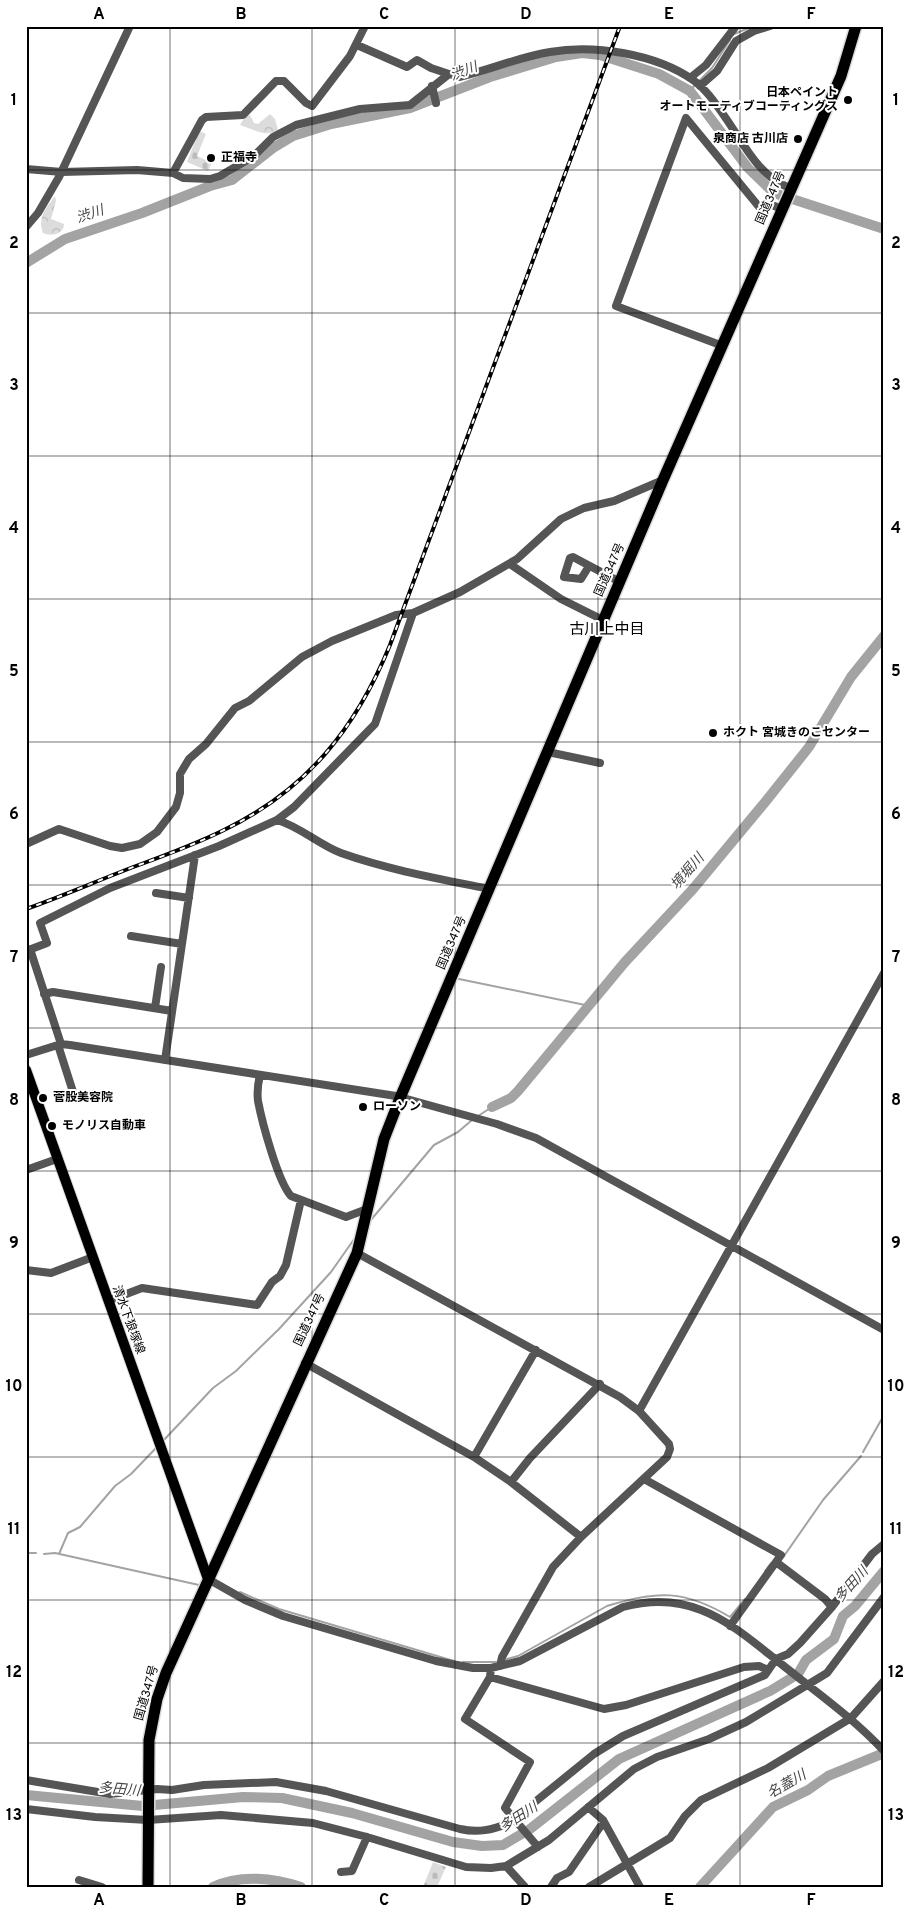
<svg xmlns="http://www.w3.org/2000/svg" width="910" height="1913" font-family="Overpass,'Noto Sans JP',sans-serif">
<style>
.forest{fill:url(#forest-crowns)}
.cemetery{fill:url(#cemetery-stones)}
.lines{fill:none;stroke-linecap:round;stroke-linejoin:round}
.stream{stroke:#a3a3a3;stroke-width:2}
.river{stroke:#a3a3a3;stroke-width:10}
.major-casing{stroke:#dbdbdb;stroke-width:12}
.highway-casing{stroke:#dbdbdb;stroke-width:14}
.minor{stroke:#555;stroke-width:8}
.major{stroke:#000;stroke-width:10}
.highway{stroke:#000;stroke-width:11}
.rail-casing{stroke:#000;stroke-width:4}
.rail{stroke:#fff;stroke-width:2;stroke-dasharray:5.5;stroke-linecap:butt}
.grid{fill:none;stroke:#000;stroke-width:1;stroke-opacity:0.55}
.poi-dot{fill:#000;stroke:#fff;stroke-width:2}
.labels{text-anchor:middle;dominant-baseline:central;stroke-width:4;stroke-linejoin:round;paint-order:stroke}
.poi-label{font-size:12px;font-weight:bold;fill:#000;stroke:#fff;text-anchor:start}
.street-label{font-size:12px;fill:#000;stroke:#fff}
.water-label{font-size:14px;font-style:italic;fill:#444;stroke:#fff}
.quarter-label{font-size:15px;fill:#000;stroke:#fff}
.neatline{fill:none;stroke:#000;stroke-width:2}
.grid-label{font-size:16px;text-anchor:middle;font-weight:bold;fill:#000}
</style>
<defs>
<pattern id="forest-crowns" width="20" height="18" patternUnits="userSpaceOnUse" patternTransform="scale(1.25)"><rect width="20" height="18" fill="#dcdcdc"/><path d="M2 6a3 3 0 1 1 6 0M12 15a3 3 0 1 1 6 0" fill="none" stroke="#bbb"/></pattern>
<pattern id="cemetery-stones" width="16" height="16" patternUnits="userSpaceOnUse" patternTransform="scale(1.25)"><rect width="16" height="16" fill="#dcdcdc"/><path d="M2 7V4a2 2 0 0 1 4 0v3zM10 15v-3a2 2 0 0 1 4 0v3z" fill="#bbb"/></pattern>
</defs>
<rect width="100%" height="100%" fill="#fff"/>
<path class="forest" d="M270 114 275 119 278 130C264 138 254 129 240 125L245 117 250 115 254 123 258 124Z
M55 196 56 201 51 219 64 224C64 234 51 237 43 233 37 218 46 208 55 196Z"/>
<path class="cemetery" d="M199 131 206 134 197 156 212 163 208 171 187 162Z
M433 1862 446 1867 437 1887H423Z"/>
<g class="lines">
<path class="stream" d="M734 34 754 26
M698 82 712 68 730 40
M690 91 695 85
M459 979 590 1006
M478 1116 492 1107
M370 1221 434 1145 458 1132 472 1120
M162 1442 213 1388 236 1371 279 1329 331 1272 357 1235
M863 1452 884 1415
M26 1553H36
M44 1554 55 1553 199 1585
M59 1554 68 1533 80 1527 115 1486 131 1474 157 1447
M784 1556 823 1500 861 1456
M765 1571 771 1563
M240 1592 279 1609 454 1661
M503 1660 518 1656 607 1606C657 1590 685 1590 730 1617L745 1599
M463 1662H498"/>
<path class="river" d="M26 263 65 239 142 213 210 186 232 180 273 148 293 136 331 124 410 108 490 77 556 57 582 53 600 55 659 74 690 91 748 168 774 193 884 229
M492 1107 511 1098 518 1091 625 962 693 889 766 801 809 747 851 677 884 636
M26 1795 143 1806 243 1797 282 1798 352 1813 453 1842 482 1846 503 1845 530 1829 619 1759 770 1691 798 1674 806 1660 834 1639 843 1616 855 1606 884 1571
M213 1887C240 1874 274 1878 301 1887
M700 1887 773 1807 808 1790 828 1776 884 1753"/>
<defs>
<path id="major" d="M26 1070 208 1579"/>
<path id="highway" d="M148 1887 149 1740 157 1699 166 1673 357 1253 384 1139 400 1098 663 480 841 76 856 26"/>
</defs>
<use href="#major" class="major-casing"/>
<use href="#highway" class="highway-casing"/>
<path class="minor" d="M357 45 407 67 417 60 431 68 449 74
M690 78 706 65 736 26
M432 86 436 103
M700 86 717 71 736 41 754 31 770 26
M26 169 62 172 137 170 173 173 183 178 210 179 220 176 254 156 273 137 296 125 360 109 410 105 449 74 459 77C489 70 519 57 550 52 594 44 656 54 693 80 706 89 716 104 725 117 744 144 758 176 790 188
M173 173 202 120 206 117 243 115 276 81H284L306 103 312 106 350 56 365 26
M26 227 38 213 59 177 130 26
M723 346 616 306 686 118 760 208 772 205 782 209
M510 564 561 599 603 620
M589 566 581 579 564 577 570 558 573 557 620 582
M548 752 600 763
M277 820C301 827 319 845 341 853 389 870 440 879 490 889
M26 844 59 829 110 846 122 848 140 844 157 832 176 807 180 793V774L189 759 206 744 235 708 249 701 302 657 332 641 396 615 413 613 460 592 517 559 561 519 584 508 614 501 663 480
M156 893 189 898
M131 936 182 944
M30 949 61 1044
M26 951 47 943 40 923 110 888 219 846 277 820 294 807 375 724 413 613
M44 994 53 992 172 1011
M155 1008 161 967
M58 1045 74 1095
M26 1055 61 1044 70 1045 396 1096 497 1124 536 1138 884 1330
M165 1060 195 855
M260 1075C258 1083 257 1093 258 1101 262 1122 278 1182 291 1196L346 1217 367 1209
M26 1170 57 1159
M357 1253 620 1397 639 1411 669 1444 670 1449 667 1457 581 1537 553 1567 502 1657 500 1666
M26 1270 51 1273 93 1257
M108 1301 142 1288 257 1305 272 1282 280 1276 286 1265 301 1200
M305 1363 474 1457 511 1482 581 1537
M639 1411 884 973
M474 1457 536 1350
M644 1479 781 1555 776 1562 825 1599 832 1607
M511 1482 530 1458 600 1384
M208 1579 245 1600 283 1616 436 1661 473 1668H491L520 1661 623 1607C649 1600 676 1600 701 1610 730 1621 756 1644 780 1663 816 1692 852 1717 884 1751
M730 1626 776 1562
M491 1668 490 1677 604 1709 626 1705 744 1667 759 1666 768 1670
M490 1677 465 1719 530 1762 505 1808 538 1847
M26 1780 110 1794 157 1789 172 1790 204 1785 276 1782 326 1791 460 1829C478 1833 492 1830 509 1823L594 1754 623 1736 765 1675 776 1659 788 1654 800 1643 832 1607 872 1554 884 1544
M588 1807 603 1820 640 1887
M26 1809 95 1817 148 1820 221 1815 313 1823 367 1837 466 1867 491 1868 506 1866 549 1840 634 1769 657 1757 709 1739 746 1722 827 1673 884 1597
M506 1866 525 1887
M341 1872 352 1871 367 1837
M79 1880 102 1887
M551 1887 557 1878 569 1872 600 1827 604 1824
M589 1887 670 1838 685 1816 701 1800 768 1768 851 1718 884 1681"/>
<use href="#major" class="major"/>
<use href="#highway" class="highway"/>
<defs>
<path id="rail" d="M26 909C63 896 99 880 136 866 166 855 196 844 224 830 307 790 356 728 390 645L620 26"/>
</defs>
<use href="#rail" class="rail-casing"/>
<use href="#rail" class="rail"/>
</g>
<path class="grid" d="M170 26V1887M312 26V1887M455 26V1887M598 26V1887M740 26V1887M26 170H884M26 313H884M26 456H884M26 599H884M26 742H884M26 885H884M26 1028H884M26 1171H884M26 1314H884M26 1457H884M26 1600H884M26 1743H884"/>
<g class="poi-dot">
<circle cx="848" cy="100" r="5"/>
<circle cx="798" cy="139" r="5"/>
<circle cx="211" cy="158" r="5"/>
<circle cx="713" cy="733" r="5"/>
<circle cx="43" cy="1098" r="5"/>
<circle cx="363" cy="1107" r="5"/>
<circle cx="52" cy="1126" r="5"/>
</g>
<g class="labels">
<g class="poi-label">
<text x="838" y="93" text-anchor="end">日本ペイント<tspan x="838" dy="14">オートモーティブコーティングス</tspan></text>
<text x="788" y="139" text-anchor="end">泉商店 古川店</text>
<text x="221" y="158">正福寺</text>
<text x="723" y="733">ホクト 宮城きのこセンター</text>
<text x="53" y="1098">菅股美容院</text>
<text x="373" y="1107">ローソン</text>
<text x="62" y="1126">モノリス自動車</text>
</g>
<g class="street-label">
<text transform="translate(771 198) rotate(-67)">国道347号</text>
<text transform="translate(610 570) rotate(-66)">国道347号</text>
<text transform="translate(452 943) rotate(-67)">国道347号</text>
<text transform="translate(128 1320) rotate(70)">清水下狼塚線</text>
<text transform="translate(310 1320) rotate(-65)">国道347号</text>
<text transform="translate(147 1693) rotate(-74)">国道347号</text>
</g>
<g class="water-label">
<text transform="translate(464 72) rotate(-21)">渋川</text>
<text transform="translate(90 215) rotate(-19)">渋川</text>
<text transform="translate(688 872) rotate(-49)">境堀川</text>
<text transform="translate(852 1585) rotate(-48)">多田川</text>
<text transform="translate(787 1785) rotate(-30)">名蓋川</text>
<text transform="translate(119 1790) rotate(5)">多田川</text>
<text transform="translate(519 1818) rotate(-33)">多田川</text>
</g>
<g class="quarter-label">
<text x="607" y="630">古川上中目</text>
</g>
</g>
<rect width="910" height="1913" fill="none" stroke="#ffffff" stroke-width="55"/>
<rect x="28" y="28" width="854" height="1858" class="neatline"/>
<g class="grid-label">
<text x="99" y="19">A</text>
<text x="241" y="19">B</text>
<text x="384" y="19">C</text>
<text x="526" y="19">D</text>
<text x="669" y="19">E</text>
<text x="811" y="19">F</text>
<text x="14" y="105">1</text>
<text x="896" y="105">1</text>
<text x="14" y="248">2</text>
<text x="896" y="248">2</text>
<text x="14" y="390">3</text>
<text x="896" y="390">3</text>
<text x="14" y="533">4</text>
<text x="896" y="533">4</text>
<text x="14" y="676">5</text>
<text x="896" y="676">5</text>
<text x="14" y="819">6</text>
<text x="896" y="819">6</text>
<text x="14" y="962">7</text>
<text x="896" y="962">7</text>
<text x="14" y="1105">8</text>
<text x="896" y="1105">8</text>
<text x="14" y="1248">9</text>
<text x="896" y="1248">9</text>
<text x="14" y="1391">10</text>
<text x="896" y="1391">10</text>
<text x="14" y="1534">11</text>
<text x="896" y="1534">11</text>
<text x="14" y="1677">12</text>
<text x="896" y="1677">12</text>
<text x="14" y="1820">13</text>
<text x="896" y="1820">13</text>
<text x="99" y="1905">A</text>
<text x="241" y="1905">B</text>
<text x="384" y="1905">C</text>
<text x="526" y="1905">D</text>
<text x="669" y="1905">E</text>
<text x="811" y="1905">F</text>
</g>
</svg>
